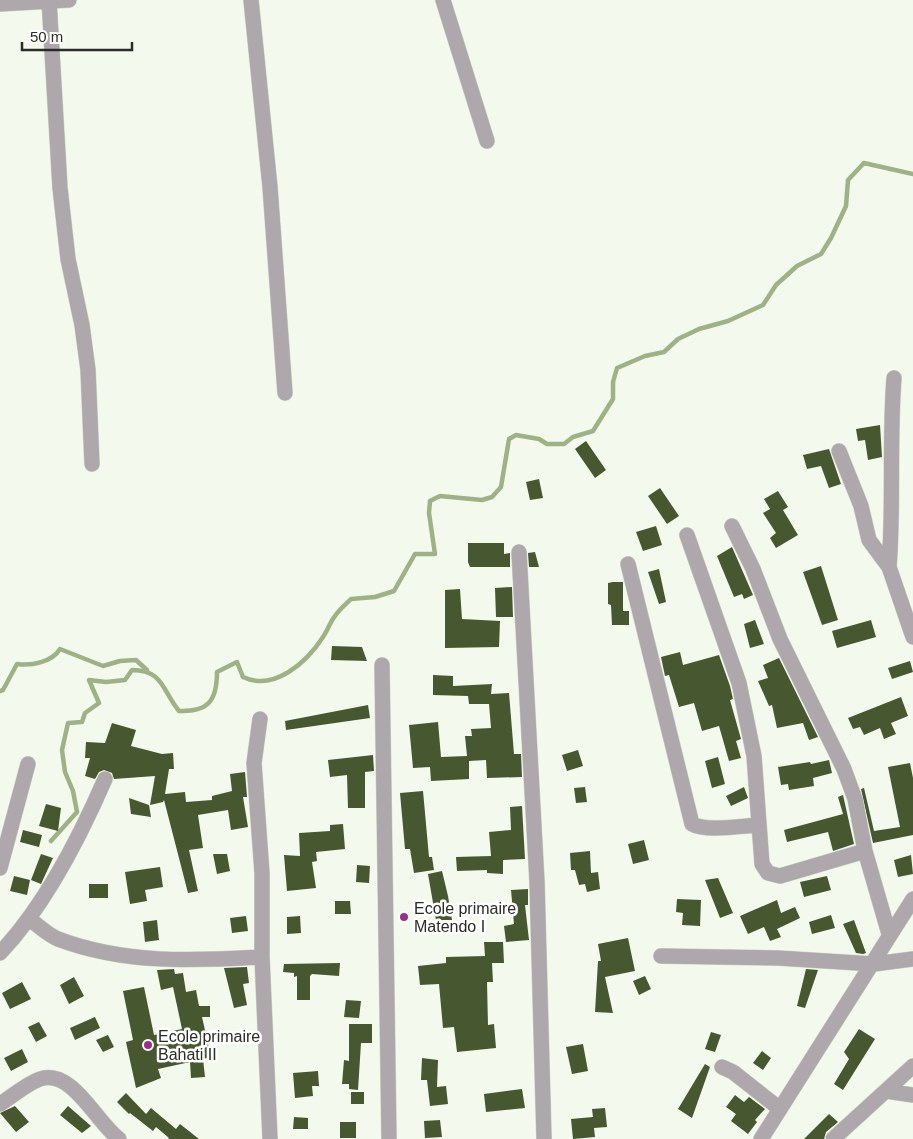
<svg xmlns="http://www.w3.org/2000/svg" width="913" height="1139" font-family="Helvetica,sans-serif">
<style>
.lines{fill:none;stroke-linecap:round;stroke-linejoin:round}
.stream{stroke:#9eb286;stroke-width:4.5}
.building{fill:#475830}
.minor-casing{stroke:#cfd4c8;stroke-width:16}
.minor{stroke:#aea8ac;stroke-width:15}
.poi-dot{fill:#9d2d8b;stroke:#fff;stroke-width:2}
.labels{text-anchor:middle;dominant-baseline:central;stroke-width:5;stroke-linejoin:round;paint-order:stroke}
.poi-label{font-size:16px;fill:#292b26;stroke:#fff;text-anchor:start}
</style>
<rect width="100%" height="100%" fill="#f3f9ec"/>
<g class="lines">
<path class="stream" d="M0 691 3 690 17 664C32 666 52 662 60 649L103 666 120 661 136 660 147 670
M51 841 77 812 73 791 65 772 62 750 68 723 82 722 85 713 99 703 89 680 106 682 125 680 132 670C163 670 162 690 179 711 208 712 217 701 217 672L237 662 243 677C274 692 307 662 323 637 328 630 330 622 335 616 339 610 345 605 351 599L375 597 394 591 415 554H435L429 513 430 501 440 496 482 500 492 497 501 487 509 439 516 435 539 439 547 444H564L573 437 593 431 613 399V382L617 368 645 356 664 352 678 339 699 329 728 321 763 305 776 285 797 266 821 254 831 238 846 206 848 180 864 163 913 174"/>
</g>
<path class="building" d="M880 425 882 457 868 460 865 440 858 441 856 429Z
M586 441 606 470 595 478 575 449Z
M829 449 841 484 829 488 821 466 807 469 803 455Z
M539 479 543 498 530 500 526 482Z
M660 488 679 516 667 524 648 496Z
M778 491 788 507 783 510 798 535 776 548 770 538 776 533 763 513 770 509 764 499Z
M656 526 662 545 643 551 636 532Z
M468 543H504V554L510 553V567H470L468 562Z
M732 547 753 595 744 599 742 594 734 597 717 556Z
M535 552 539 567H529L528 553Z
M821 566 838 620 822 625 803 572Z
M659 569 666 602 659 604 648 572Z
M613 582H623V611H629V625H612L611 605 608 604V583Z
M512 587 513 617H496L495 588Z
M460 589 462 619 500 621 499 647 445 648V590Z
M755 620 764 644 750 648 744 624Z
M871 620 876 637 837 648 832 631Z
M332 646 362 647 367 661 331 660Z
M680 652 683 665 719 655 730 686 733 699 730 700 741 739 736 741 741 758 729 761 719 726 702 731 694 703 679 707 669 675 665 676 661 657Z
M779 658 818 737 809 740 803 723 777 728 772 705 769 706 758 681 768 678 763 665Z
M910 661 913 672 892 679 888 668Z
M433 675 453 676V686L492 684 491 694 509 693 514 754H521L522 777 487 778 486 760 469 761V779L431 781 430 767 413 768 409 725 438 722 441 757 467 756 465 736H472L471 729 491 728 489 704H469L468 696 433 695Z
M901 697 908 716 891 723 896 734 884 739 880 728 864 735 860 727 853 729 848 718Z
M368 705 370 718 286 730 285 721Z
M112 723 136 730 131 746 162 754 173 753 174 769H169L165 794 185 792 186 802 212 800V796L232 791 230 774 245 772 247 797H243L248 827 231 830 228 810 198 815 203 848 189 850 198 891 188 893 164 800 163 802 150 805 155 776 114 779 112 773 104 770 99 772 95 779 85 776 90 758H85L86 742 105 743Z
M578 750 583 766 567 771 562 755Z
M373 755 374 771 365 772V808H348L347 775 330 777 328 760Z
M718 757 725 784 712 788 705 761Z
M829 760 832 773 813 778 814 786 789 790 788 784 781 785 778 767 810 762 811 764Z
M910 763 913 778V835L873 843 861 789 864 788 874 831 900 827 888 767Z
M585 787 587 802 576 803 574 788Z
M744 787 748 798 731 806 726 796Z
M423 791 429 857H432L434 870 414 873 410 849H405L400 793Z
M843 795 854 844 833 851 828 832 787 842 784 830 843 814 838 797Z
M129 798 149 805 151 817 131 814Z
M46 804 61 808 58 831 39 826Z
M522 806 525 859 503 860V874L487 873V870L457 871 456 857 491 856 489 832 511 830 510 807Z
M343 824 345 849 316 852 317 861 312 862 316 888 287 891 284 855 300 856 299 833 330 831V825Z
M23 830 42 835 39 847 20 842Z
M644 840 649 860 633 864 628 844Z
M590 851 591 873 598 872 600 889 587 892 585 884 579 885 575 870H571L570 853Z
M41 854 53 858 41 884 31 880Z
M213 854H227L230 871 217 874Z
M911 855 913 874 898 877 894 860Z
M357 865 370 866 369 883 356 882Z
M160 867 163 887 145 890 147 901 130 904 125 872Z
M442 871 448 896 452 920H436L428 874Z
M14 876 30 880 27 895 10 891Z
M827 876 831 890 804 897 800 882Z
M718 878 733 913 720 918 705 880Z
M89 884H108V898H89Z
M528 889V905H525L529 940 506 942 504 926 514 924 511 890Z
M677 899 701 900 700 926 682 925 683 913 676 912Z
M777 900 781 913 795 907 800 918 777 929 781 937 770 941 764 927 748 934 740 916Z
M335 901H350L351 914H335Z
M831 915 835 928 812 934 809 922Z
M246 916 248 931 232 933 230 918Z
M300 916 301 933 287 934V917Z
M157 920 159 940 145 942 143 922Z
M854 920 866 953 863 954 856 953 843 924Z
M628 938 635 971 605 977 613 1013 595 1012 598 961H601L598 944Z
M484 942H503L504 963H492L493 982H487L488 1025 494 1024 496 1048 457 1052 454 1027 443 1028 439 984 420 985 418 966 446 963V957L485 956Z
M340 963 339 976 312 974 310 976V1000H297V976L294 977V973L283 972 284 964Z
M247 967 249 983 243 984 247 1005 234 1008 224 968Z
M174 969 175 974 183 973 186 992 196 990 199 1006H210V1017H202L211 1057 203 1059 205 1077 191 1078 190 1062 158 1069 161 1078 136 1088 126 1042 133 1040 123 991 144 987 154 1035 182 1029 173 987 161 990 157 970Z
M806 969 818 970 805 1008 797 1006Z
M645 976 651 989 639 995 633 981Z
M74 977 84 996 69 1004 60 985Z
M22 982 31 999 10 1009 2 993Z
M346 1000 361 1001 359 1018 344 1017Z
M95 1017 100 1028 75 1040 70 1028Z
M39 1022 47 1036 36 1042 28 1027Z
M349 1024H372V1043H361L358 1090 349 1089V1084H342L344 1060 349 1061Z
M859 1029 875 1039 843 1090 834 1084 849 1059 844 1052Z
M711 1032 721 1035 715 1052 705 1049Z
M108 1035 114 1047 103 1052 96 1040Z
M583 1044 588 1071 572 1074 566 1047Z
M22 1049 28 1062 11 1071 4 1058Z
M762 1051 771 1058 763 1070 753 1063Z
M422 1058 438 1060 437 1087 446 1086 448 1104 430 1106 427 1080H421Z
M705 1064 710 1067 692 1118 678 1109Z
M318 1071 319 1086H312L313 1096 295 1098 293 1073Z
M522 1089 525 1108 486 1112 484 1094Z
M351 1092H364V1104H351Z
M126 1093 146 1114 151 1108 176 1129 180 1124 199 1139H168L169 1138 156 1127 153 1131 130 1113 129 1114 117 1102Z
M735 1095 744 1102 749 1097 765 1109 755 1120 757 1122 748 1134 731 1121 736 1114 726 1107Z
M15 1106 29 1122 16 1132 0 1113Z
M68 1106 91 1126 82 1133 60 1115Z
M605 1108 607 1127 594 1128 595 1137 573 1139 571 1119 593 1117 592 1109Z
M829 1114 838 1122 826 1132 824 1139H804Z
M294 1117 308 1118V1129H293Z
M440 1120 442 1137 425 1138 424 1121Z
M340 1122H356V1138H340Z"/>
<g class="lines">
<defs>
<path id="minor" d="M49 0 60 188 68 259 82 325 88 370 92 464
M251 0 270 187 285 393
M443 0 487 141
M0 4 69 0
M839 451 861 506 869 540 889 567 913 637
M732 526 753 569 780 639 844 769 855 799 865 851 889 934
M687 535 739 683 754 756 762 864 768 873 780 876 865 851
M519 552 537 882 544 1139
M628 564 692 824C706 832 741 826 758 825
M889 567C894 504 889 441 894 378
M382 665 389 1139
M260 719 254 763 262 873V957L270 1139
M0 868 28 764
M29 919C38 925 48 935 58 939 124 964 193 961 262 957
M0 953C45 906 79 839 105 779
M661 956 778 958 874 964 913 959
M722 1067 733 1072 780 1109
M886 1091 913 1095
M0 1104C13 1096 26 1084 40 1079 72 1068 96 1122 119 1139
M761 1139 913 899
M833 1139 913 1066"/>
</defs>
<use href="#minor" class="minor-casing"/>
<use href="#minor" class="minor"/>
</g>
<g class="poi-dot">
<circle cx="404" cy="917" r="5"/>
<circle cx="148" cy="1045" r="5"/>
</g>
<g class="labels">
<g class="poi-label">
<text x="414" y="908">Ecole primaire<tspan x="414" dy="18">Matendo I</tspan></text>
<text x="158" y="1036">Ecole primaire<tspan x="158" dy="18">Bahati II</tspan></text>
</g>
</g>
<path d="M22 42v8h110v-8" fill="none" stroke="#292b26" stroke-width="2.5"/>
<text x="30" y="42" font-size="15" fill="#292b26" stroke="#ffffff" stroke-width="4" paint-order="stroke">50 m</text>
</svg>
